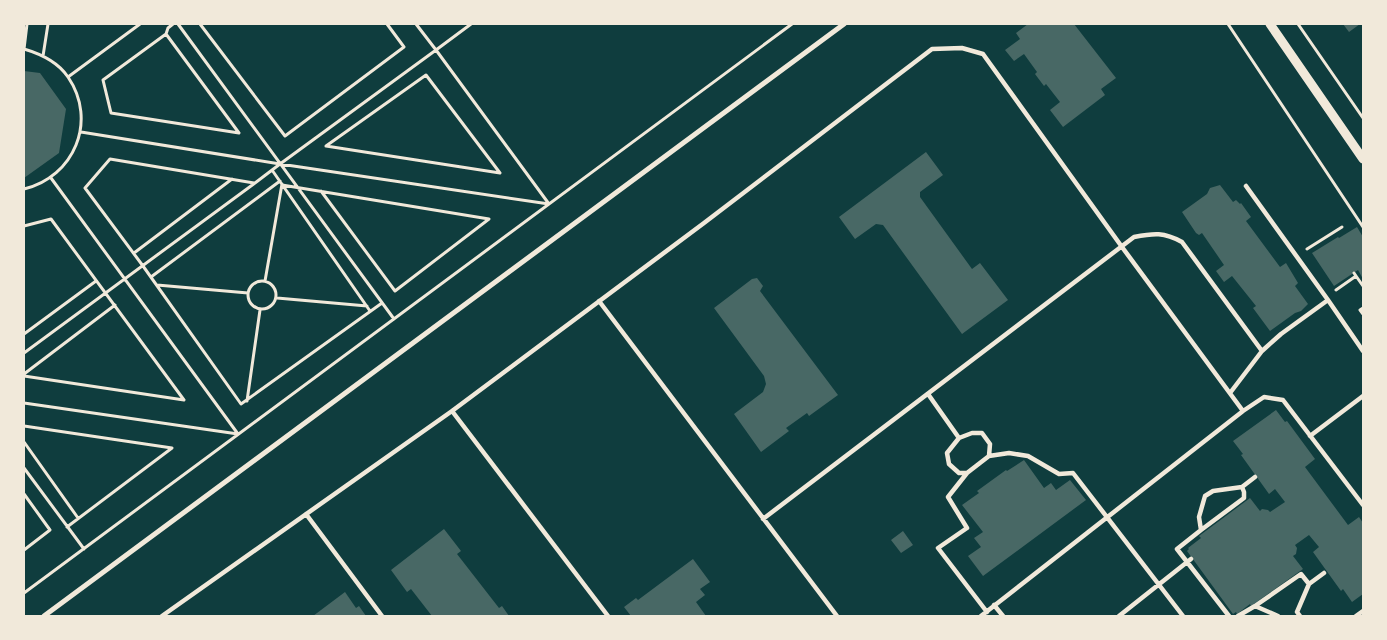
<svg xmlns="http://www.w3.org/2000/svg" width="1387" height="640" font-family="'Public Sans',sans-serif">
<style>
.building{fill:#486865}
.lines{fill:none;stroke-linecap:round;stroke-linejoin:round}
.path{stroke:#f1e9da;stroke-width:3}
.pedestrian{stroke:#f1e9da;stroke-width:4.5}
.minor{stroke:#f1e9da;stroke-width:5}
.tertiary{stroke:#f1e9da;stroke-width:9}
</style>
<rect width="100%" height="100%" fill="#0f3d3e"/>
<path class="building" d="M1028 24H1074L1116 78 1101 89 1105 95 1063 127 1050 110 1060 102 1046 84 1044 86 1035 74 1037 72 1024 54 1014 61 1005 50 1020 39 1016 33Z
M1343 24H1360L1349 32Z
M24 71 40 73 66 109 59 153 24 178Z
M926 152 943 175 920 192V197L972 269 980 263 1008 300 962 334 883 225 876 224 855 239 839 217Z
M1220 185 1233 202 1236 200 1240 204 1241 203 1251 217 1246 221 1280 267 1286 263 1298 283 1295 286 1308 304 1301 311 1295 313 1270 331 1253 308 1256 306 1232 276 1224 282 1216 271 1224 265 1202 233 1199 235 1196 233 1182 212 1207 194 1210 188Z
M1357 227 1363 237V279L1358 270 1334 286 1312 253 1338 237 1339 238Z
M757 278 763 286 760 291 838 395 809 416 807 413 786 428 789 431 761 452 734 414 763 392 766 384 764 376 714 308 752 279Z
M1276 410 1285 422 1287 421 1315 459 1305 467 1348 525 1359 517 1363 523V594L1352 602 1343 589 1341 591 1313 552 1319 547 1309 535 1295 545 1297 548 1296 554 1293 556 1303 569 1251 606 1250 604 1237 614 1236 612 1233 614 1187 551 1189 549 1188 548 1201 538 1199 536 1250 498 1260 511 1262 509 1268 510 1270 512 1285 502 1275 489 1269 494 1241 455 1243 454 1233 441Z
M1024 460 1044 488 1051 483 1056 490 1070 480 1086 500 983 576 968 556 981 547 974 538 983 532 962 505 979 493 977 491 1006 470 1007 471Z
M444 529 461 551 457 554 499 608 502 606 509 616H432L411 589 407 592 391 570Z
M903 531 913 545 901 553 891 540Z
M693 559 710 582 700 589 705 595 696 602 706 616H631L624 607 636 598 638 600Z
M345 592 356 608 359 606 366 616H313Z"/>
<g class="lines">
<path class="path" d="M178 24 394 319
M200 24 285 136 404 47 387 24
M416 24 436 50 471 24
M1228 24 1363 227
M1298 24 1363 118
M166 34 239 133 111 113 103 80Z
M166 34 168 28 173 24
M24 49C41 54 58 62 68 77 98 121 74 177 24 189
M24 49 27 24
M43 56 48 24
M426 75 500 173 326 146Z
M68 77 140 24
M272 170 370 311
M254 183 110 159 85 188 143 266 241 404 382 303
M282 185 489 219 395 291 321 191
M24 226 51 219 184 400 24 376
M1307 249 1342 227
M134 253 232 179
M1356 276 1363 286
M151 277 280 181
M248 295a14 14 0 1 1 28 0a14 14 0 1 1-28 0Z
M265 281 282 184
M157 285 248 293
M1336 290 1356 276 1354 273
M277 298 367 306
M1363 308 1360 310 1363 314
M24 334 96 281
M24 353 255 183 280 164 436 50 549 204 280 164 81 132
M24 374 115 305
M247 401 260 310
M24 403 238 434 51 178
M24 426 172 448 67 527
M24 442 78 518
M24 468 84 549
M24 494 50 530 24 550
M24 593 792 24"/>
<path class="pedestrian" d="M1246 186 1328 300 1281 334 1262 351
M1328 300 1363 351
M599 301 837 616
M928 394 959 438 947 453 949 464 959 473H967L989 456 990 444 982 433H972L959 438
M452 411 608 616
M1310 436 1363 396
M989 456 1009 453 1028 456 1059 474 1073 473 1183 616
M967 473 948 497 967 528 938 548 987 612
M306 514 382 616
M763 519 1134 237C1154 233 1164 232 1182 242L1262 351 1230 393
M1201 530 1244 498V492L1242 487
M994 605 1003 616
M1255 606 1301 574 1309 584
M162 616 452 411 704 223 932 49 962 48 983 54 1122 247 1243 411
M981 616 1243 411 1264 397 1283 400 1363 505
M1119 616 1191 559
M1229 616 1177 549 1201 530 1199 517 1205 496 1213 491 1242 487 1255 477
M1238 616 1255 606 1278 616
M1300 616 1297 612 1309 584 1324 573
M1356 616 1363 611"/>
<path class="minor" d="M44 616 844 24"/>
<path class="tertiary" d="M1270 24 1363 159"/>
</g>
<rect width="1387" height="640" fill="none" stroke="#f1e9da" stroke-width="50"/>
</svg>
